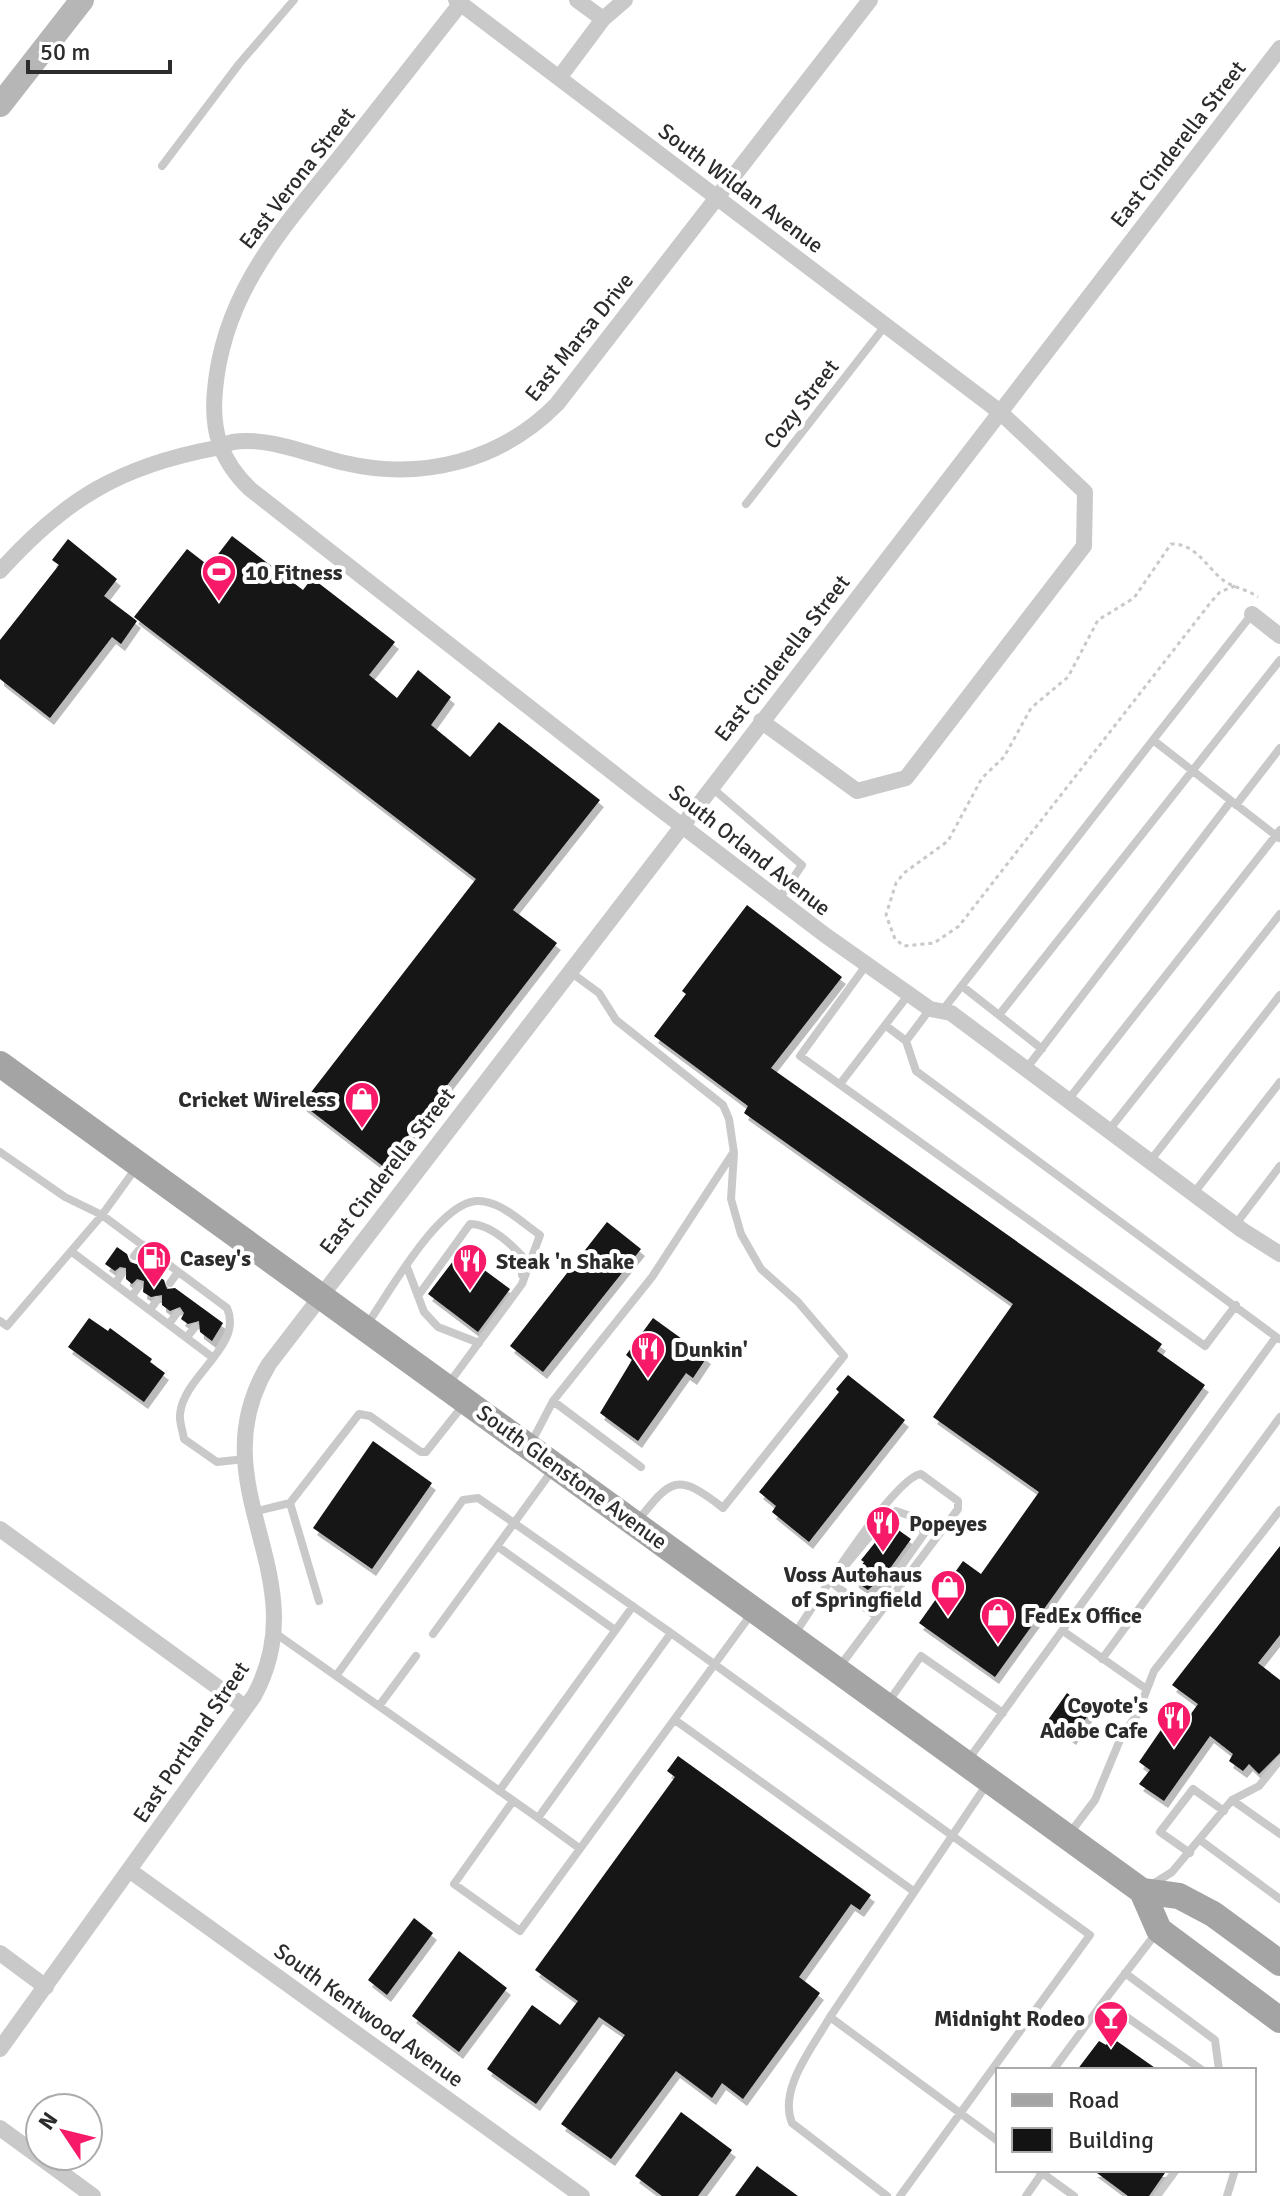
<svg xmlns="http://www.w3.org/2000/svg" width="1280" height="2196" font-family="Signika,sans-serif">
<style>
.building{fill:#131313;filter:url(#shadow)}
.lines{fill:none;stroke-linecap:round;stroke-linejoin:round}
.path{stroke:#c9c9c9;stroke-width:3;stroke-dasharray:4 4;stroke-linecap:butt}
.lane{stroke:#c9c9c9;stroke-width:8}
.street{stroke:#c9c9c9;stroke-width:16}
.secondary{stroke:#b6b6b6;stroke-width:24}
.primary{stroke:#a4a4a4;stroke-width:26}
.labels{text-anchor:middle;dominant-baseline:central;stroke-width:8;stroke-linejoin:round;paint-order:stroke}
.street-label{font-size:22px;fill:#2c2c2c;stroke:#fff}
.poi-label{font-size:22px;font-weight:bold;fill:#2c2c2c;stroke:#fff;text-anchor:start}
</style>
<defs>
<filter id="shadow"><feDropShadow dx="4" dy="7" stdDeviation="0" flood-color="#0004"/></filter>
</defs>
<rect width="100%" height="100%" fill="#fff"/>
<path class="building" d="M232 536 303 590 312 578 395 642 369 675 397 698 418 670 451 697 431 725 470 757 499 722 600 800 513 910 557 943 384 1167 302 1104 476 879 134 617 187 549 209 566Z
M68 539 117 579 104 596 137 621 121 644 112 637 50 718 0 679V640L59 565 52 560Z
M747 905 842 977 771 1068 1162 1344 1157 1351 1205 1385 995 1677 919 1623 963 1561 981 1574 1039 1492 933 1417 1013 1304 744 1113 748 1106 654 1036 686 994 682 991Z
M607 1222 641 1249 543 1372 510 1346Z
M117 1247 127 1254 130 1262 145 1267 147 1276 156 1275 164 1280 167 1289 175 1288 223 1323 212 1341 200 1332 199 1321 188 1324 181 1319 184 1313 180 1307 170 1311 162 1305V1295L151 1297 143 1292 144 1281 137 1279 132 1284 126 1279V1268L120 1267 115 1271 105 1264Z
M460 1252 510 1289 478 1332 428 1294Z
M89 1318 108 1331 110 1328 152 1359 150 1362 165 1373 144 1402 68 1347Z
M653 1318 707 1357 693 1378 686 1373 638 1441 600 1413 632 1360 626 1355Z
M848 1375 905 1420 809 1542 772 1512 776 1506 759 1492 839 1392 836 1389Z
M373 1441 432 1483 372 1569 313 1528Z
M890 1524 911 1539 886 1574 868 1590 855 1581 854 1575 864 1562 861 1560Z
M1280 1546V1635L1258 1663 1280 1680V1753L1259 1774 1249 1764 1243 1771 1229 1761 1233 1754 1210 1736 1164 1801 1139 1784 1150 1770 1139 1762 1163 1727 1175 1736 1198 1704 1172 1685Z
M1067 1693 1091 1711 1072 1738 1048 1720Z
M678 1756 871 1895 860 1910 851 1904 799 1977 820 1993 743 2099 722 2083 712 2098 676 2071 611 2159 561 2124 625 2035 599 2017 536 2104 487 2069 532 2005 560 2025 578 2001 535 1970 675 1777 667 1771Z
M414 1918 433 1933 387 1995 368 1980Z
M459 1951 507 1988 459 2052 412 2016Z
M1111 2037 1158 2070H1077L1099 2041 1106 2045Z
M681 2112 732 2150 698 2196H662L635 2176Z
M757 2166 780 2183 798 2196H735Z
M1093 2170H1167L1149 2196H1128Z"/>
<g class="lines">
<path class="path" d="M1235 586 1220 592 1211 602 959 926 934 943 904 946 895 939 886 915 896 883 904 873 948 841 982 778 1004 757 1031 708 1068 677 1098 620 1134 598 1171 544C1196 543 1206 567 1223 580 1233 588 1247 589 1258 597"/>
<path class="lane" d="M162 166 239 64 294 0
M746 504 885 326
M1252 614 1153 740 1279 838
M711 787 802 865 779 899
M1236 805 1280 748
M867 964 800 1056 1205 1346 1236 1305
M569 971 599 993 616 1020 723 1105 729 1119 734 1153 731 1199 741 1234 761 1269 798 1302 844 1356 723 1508C676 1471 671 1479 636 1523
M962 986 1042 1049
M930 1009 906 1041 916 1071 1279 1339
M942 1011 1153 740
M999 1015 1280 660
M885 1025 906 1041
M1026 1069 1231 801
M840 1084 909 994
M1068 1100 1280 830
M1109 1130 1280 914
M0 1152 65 1197 102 1215 227 1308C244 1346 184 1375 180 1414 179 1421 183 1432 184 1439L217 1462 245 1459
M1150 1161 1280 995
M1194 1193 1280 1082
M1235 1225 1280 1166
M72 1252 212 1357
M134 1256 143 1245
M407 1267 418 1296
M151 1270 160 1258
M170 1283 178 1272
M115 1284 122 1273
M132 1296 139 1286
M150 1310 157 1300
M0 1321 7 1326 102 1215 136 1168
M368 1323C389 1293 438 1204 476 1201 499 1199 522 1223 540 1235L522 1284 447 1386
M169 1324 177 1313
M187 1337 195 1327
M479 1343 438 1327 424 1312 418 1296 470 1224C490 1224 509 1242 522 1256V1275
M553 1401 652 1277 733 1153
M530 1445 553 1401 641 1467
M290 1503 319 1601
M896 1511 919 1519 924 1534 883 1592 877 1617 831 1582C846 1567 882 1517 896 1511Z
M253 1512 290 1503 359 1414 370 1416 421 1452H426L464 1404
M497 1546 615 1630
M1063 1631 1145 1688
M275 1633 538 1818 671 1633 514 1523 554 1468
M671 1633 1090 1935 900 2196
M794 1635C813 1607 894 1477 921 1474L958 1501V1509L840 1666
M1102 1659 1280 1417
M336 1676 463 1500 478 1498 514 1523 433 1634
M889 1701 921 1656 1003 1713
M379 1706 416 1656
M675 1720 912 1890
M968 1760 1276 1337
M987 1784 830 2017 998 2141
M499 1791 633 1606
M1232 1800 1280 1834
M513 1801 454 1884 520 1931 752 1613
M538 1818 579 1848
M1070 1833 1095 1800 1122 1735 1137 1715 1154 1671 1280 1510
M1200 1840 1280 1899
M1190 1853 1160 1832 1193 1789 1224 1811
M1153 1884 1172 1872 1232 1800 1259 1786 1280 1760
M1157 1932 1104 2001 1202 2070
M1125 1973 1215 2040 1219 2070
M830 2017C813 2047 778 2089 792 2123L887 2196
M1053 2070 1104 2001
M1038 2170 1074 2196
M1026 2196 1042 2173
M1157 2196 1176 2170
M1227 2196 1235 2170"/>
<path class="street" d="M456 0 1000 412 1085 492 1084 546 906 778 857 791 761 721
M461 3C423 52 385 100 347 148 287 224 224 288 215 390 211 430 220 460 250 489L639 793 825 935 930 1009 951 1013 1242 1230 1280 1254
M603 19 625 0
M559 78 603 19 577 0
M0 571C65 499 120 466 216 448 222 447 227 443 233 442 268 436 312 456 345 463 422 481 501 461 557 404L870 0
M1252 614 1280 636
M0 1529 245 1707
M129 1870 582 2196
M0 1953 46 1987
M0 2049 254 1696C320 1575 195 1485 269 1364L1280 48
M0 2128 93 2196"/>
<path class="secondary" d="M0 105 82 0"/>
<path class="primary" d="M0 1064 1142 1891 1179 1896 1213 1914 1280 1963
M1142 1891 1159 1930 1280 2020"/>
</g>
<defs>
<symbol id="stadium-pin" viewBox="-11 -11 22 30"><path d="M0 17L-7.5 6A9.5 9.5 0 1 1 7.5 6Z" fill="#f71a69" stroke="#fff"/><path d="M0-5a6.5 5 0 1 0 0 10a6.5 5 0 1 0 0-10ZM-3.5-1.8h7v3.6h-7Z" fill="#fff"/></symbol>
<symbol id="shop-pin" viewBox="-11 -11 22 30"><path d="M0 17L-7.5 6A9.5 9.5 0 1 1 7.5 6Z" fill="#f71a69" stroke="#fff"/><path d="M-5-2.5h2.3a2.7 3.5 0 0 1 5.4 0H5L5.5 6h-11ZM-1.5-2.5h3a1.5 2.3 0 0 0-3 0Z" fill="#fff"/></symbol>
<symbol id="fuel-pin" viewBox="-11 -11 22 30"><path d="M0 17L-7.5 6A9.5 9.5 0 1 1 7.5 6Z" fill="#f71a69" stroke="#fff"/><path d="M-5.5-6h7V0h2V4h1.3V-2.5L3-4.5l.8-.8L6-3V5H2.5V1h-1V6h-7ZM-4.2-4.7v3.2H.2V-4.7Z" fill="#fff"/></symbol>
<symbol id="restaurant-pin" viewBox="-11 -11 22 30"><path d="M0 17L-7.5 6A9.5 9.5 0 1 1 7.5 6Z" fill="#f71a69" stroke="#fff"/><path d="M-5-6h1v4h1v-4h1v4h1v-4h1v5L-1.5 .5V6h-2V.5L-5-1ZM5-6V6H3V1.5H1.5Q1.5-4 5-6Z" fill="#fff"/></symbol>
<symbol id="bar-pin" viewBox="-11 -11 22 30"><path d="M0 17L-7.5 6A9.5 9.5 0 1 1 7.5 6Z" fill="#f71a69" stroke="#fff"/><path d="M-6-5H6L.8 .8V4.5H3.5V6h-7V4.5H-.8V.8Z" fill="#fff"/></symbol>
</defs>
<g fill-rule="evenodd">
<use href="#stadium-pin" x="199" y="552" width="40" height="54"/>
<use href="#shop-pin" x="342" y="1079" width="40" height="54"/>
<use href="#fuel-pin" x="134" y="1238" width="40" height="54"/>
<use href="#restaurant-pin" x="450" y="1241" width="40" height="54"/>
<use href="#restaurant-pin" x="628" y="1329" width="40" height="54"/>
<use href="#restaurant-pin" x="863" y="1503" width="40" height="54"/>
<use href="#shop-pin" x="928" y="1567" width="40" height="54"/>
<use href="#shop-pin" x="978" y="1595" width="40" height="54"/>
<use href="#restaurant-pin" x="1154" y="1698" width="40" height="54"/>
<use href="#bar-pin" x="1091" y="1998" width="40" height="54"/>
</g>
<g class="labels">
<g class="street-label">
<text transform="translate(1178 144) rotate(-52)">East Cinderella Street</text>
<text transform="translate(297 178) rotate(-52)">East Verona Street</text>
<text transform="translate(741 188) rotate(37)">South Wildan Avenue</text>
<text transform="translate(579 337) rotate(-51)">East Marsa Drive</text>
<text transform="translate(801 404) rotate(-52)">Cozy Street</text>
<text transform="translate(782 658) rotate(-52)">East Cinderella Street</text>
<text transform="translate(750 850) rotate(38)">South Orland Avenue</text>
<text transform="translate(387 1171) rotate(-52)">East Cinderella Street</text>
<text transform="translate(572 1477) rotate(36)">South Glenstone Avenue</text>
<text transform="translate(191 1742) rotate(-56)">East Portland Street</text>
<text transform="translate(369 2015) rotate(36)">South Kentwood Avenue</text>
</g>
<g class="poi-label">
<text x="245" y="572">10 Fitness</text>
<text x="336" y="1099" text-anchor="end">Cricket Wireless</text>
<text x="180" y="1258">Casey's</text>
<text x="496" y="1261">Steak 'n Shake</text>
<text x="674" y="1349">Dunkin'</text>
<text x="909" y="1523">Popeyes</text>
<text x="922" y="1574" text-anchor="end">Voss Autohaus<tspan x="922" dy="25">of Springfield</tspan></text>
<text x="1024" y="1615">FedEx Office</text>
<text x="1148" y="1705" text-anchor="end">Coyote's<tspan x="1148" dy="25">Adobe Cafe</tspan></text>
<text x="1085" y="2018" text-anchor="end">Midnight Rodeo</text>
</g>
</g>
<rect x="996" y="2068" width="260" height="104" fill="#ffffff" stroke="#ababab" stroke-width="2"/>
<rect x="1012" y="2094" width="40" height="12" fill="#a4a4a4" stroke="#ababab" stroke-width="2"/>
<text x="1068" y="2108" font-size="24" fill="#2c2c2c">Road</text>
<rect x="1012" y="2128" width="40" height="24" fill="#131313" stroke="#ababab" stroke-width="2"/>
<text x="1068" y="2148" font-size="24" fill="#2c2c2c">Building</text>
<g transform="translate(64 2132) rotate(305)"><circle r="38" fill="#ffffff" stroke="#ababab" stroke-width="2"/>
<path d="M0-6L14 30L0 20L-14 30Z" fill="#f71a69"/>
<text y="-12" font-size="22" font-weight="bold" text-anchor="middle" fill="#2c2c2c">N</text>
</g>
<path d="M28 60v12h142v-12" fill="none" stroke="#2c2c2c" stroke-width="4"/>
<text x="40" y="60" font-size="24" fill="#2c2c2c" stroke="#ffffff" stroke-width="6" paint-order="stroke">50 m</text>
</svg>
